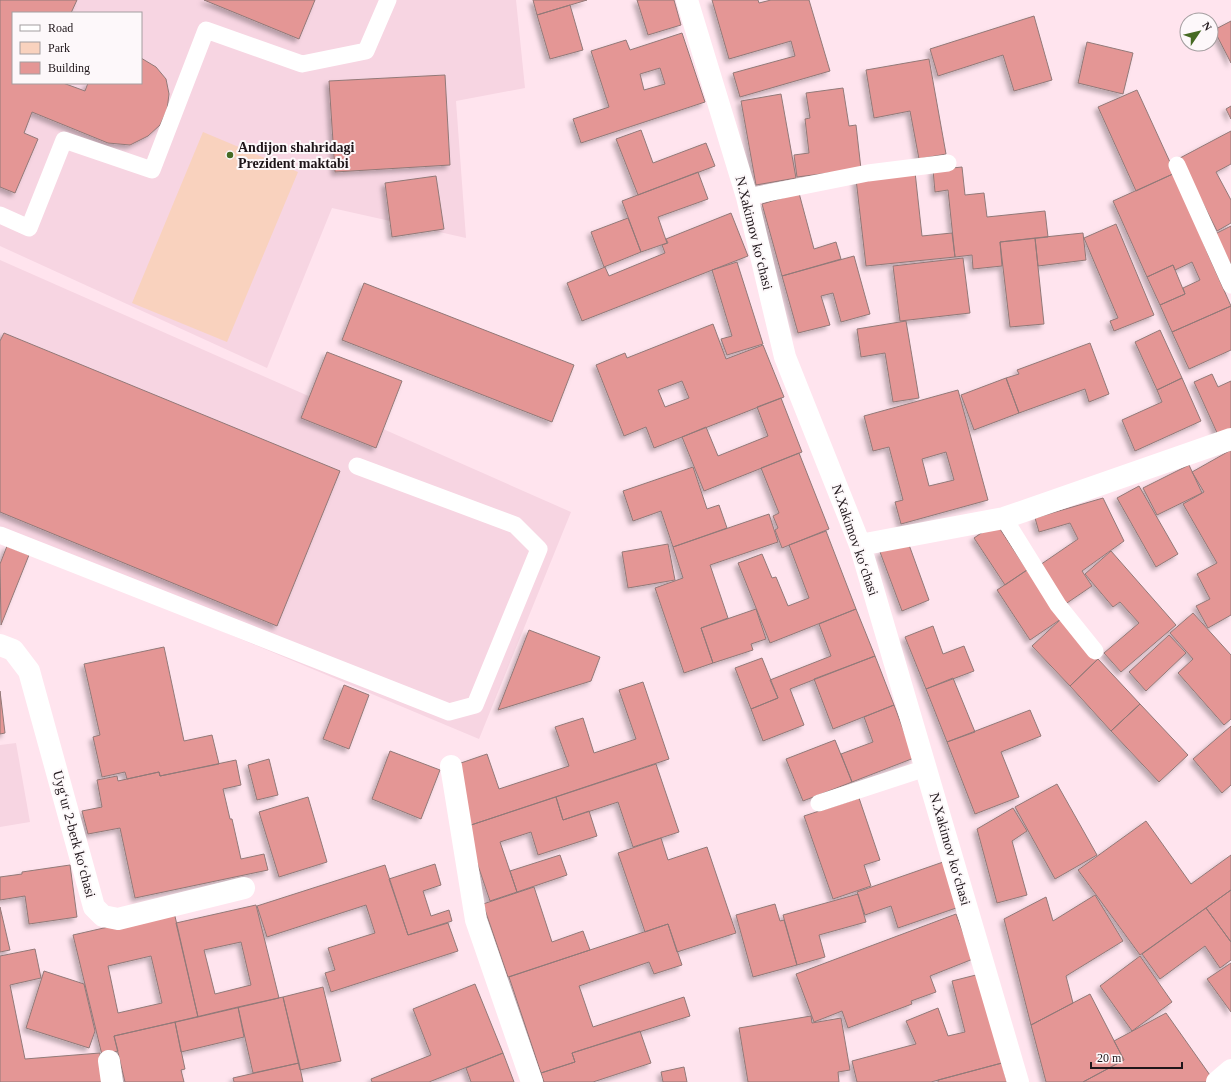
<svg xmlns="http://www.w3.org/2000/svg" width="1231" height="1082" font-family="'Times New Roman',serif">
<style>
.built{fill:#f7d5e2;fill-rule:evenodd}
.green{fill:#f9d2be}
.building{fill:#e49695;stroke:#927978;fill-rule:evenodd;filter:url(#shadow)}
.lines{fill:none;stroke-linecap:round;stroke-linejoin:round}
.lane{stroke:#fff;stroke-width:17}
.street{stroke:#fff;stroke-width:22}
.poi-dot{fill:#466a23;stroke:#fdf8fa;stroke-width:1.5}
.labels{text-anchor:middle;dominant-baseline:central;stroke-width:4;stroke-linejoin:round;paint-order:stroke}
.poi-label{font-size:14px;font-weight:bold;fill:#1f161a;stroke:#fdf8fa;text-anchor:start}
.street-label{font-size:14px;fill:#1f161a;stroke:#fdf8fa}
</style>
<defs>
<filter id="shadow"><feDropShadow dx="-3.5" dy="3.5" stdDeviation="2" flood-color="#0004"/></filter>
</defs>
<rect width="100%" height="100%" fill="#ffe4ee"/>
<path class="built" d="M0 0H516L525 88 456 101 466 238 332 208 267 368 0 246ZM13 13H141V83H13Z
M0 260 571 512 479 739 0 538Z
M16 743 30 822 0 827V745Z"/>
<path class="green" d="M203 132 298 172 227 342 132 303Z"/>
<path class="building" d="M0 0H77L71 13H13V83H63L85 91 88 83H141V58L156 67 166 79 169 94 167 110 160 125 148 136 130 145 108 143 32 112 24 133 38 139 15 193 0 187Z
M204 0H315L299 39Z
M533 0H587L537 15Z
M637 0H674L681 25 648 35Z
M712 0H758L759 3 771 0H809L830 71 740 97 733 73 795 56 791 41 729 59Z
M570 5 583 50 550 59 537 15Z
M1034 16 1052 80 1014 91 1003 55 938 76 930 49Z
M1231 21V63L1214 30Z
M682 33 705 102 581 143 573 119 609 107 591 51 626 40 630 50ZM660 68 665 84 644 90 640 74Z
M1087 42 1133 53 1123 94 1078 83Z
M929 59 946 154 919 159 910 111 874 118 866 70Z
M445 75 450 165 335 172 329 81Z
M843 88 849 126 856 125 861 169 797 177 794 155 809 153 805 119 810 118 806 93Z
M1137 90 1175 173 1136 191 1098 107Z
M781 94 796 178 756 185 741 101Z
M1231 106V119L1226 109Z
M641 130 653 163 706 143 715 166 638 195 616 139Z
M1231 131V164L1216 172 1231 200V223L1217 231 1180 158Z
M962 167 965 195 984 193 987 217 1045 211 1048 237 1000 242 1002 266 973 269 972 255 955 257 948 190 935 192 933 170Z
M698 172 708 199 658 217 667 243 641 252 622 201Z
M915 172 922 236 952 233 955 257 866 266 856 179Z
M1175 173 1208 254 1231 306 1172 332 1160 305 1185 294 1183 288 1200 280 1192 262 1175 270 1173 265 1147 277 1113 201Z
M436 176 444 229 392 237 385 183Z
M799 193 814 249 836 242 841 259 782 276 762 204Z
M731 213 748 256 582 321 567 283 605 267 609 276 665 253 662 245 668 243 666 239Z
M628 218 641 252 604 267 591 232Z
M1116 224 1154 315 1114 331 1110 321 1118 318 1084 238Z
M1231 226V265L1215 234Z
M1083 233 1086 260 1038 266 1035 238Z
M1035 238 1044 324 1010 327 1000 242Z
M854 256 870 314 841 322 833 293 821 296 830 325 798 333 782 276Z
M963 258 970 313 900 321 893 266Z
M737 262 763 344 727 355 721 339 732 336 712 270Z
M1173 265 1185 294 1160 305 1147 277Z
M364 283 574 365 552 422 342 340Z
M1231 306V350L1189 369 1172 332Z
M906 321 919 398 893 402 885 353 861 357 857 329Z
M713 324 726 359 763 345 784 397 654 448 646 427 624 436 596 365 625 353 627 358ZM682 381 689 398 665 407 658 390Z
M1160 330 1182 378 1157 390 1135 342Z
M4 333 340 471 277 626 0 512V341Z
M1090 343 1109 394 1089 402 1085 389 1019 413 1006 378 1019 374 1017 370Z
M327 352 402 381 376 448 301 418Z
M1212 374 1218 387 1231 381V429L1218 435 1194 382Z
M1006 378 1019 413 974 430 961 395Z
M1182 378 1201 421 1135 451 1122 420 1162 402 1157 390Z
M958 390 988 500 901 524 895 502 903 500 889 447 873 451 864 416ZM946 452 954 480 929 486 922 459Z
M781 398 802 452 704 491 682 437 706 427 718 456 768 436 757 407Z
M1231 450V615L1208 628 1196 606 1210 599 1197 574 1217 563 1183 504 1204 492 1192 472Z
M799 453 829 529 782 548 775 530 778 528 773 516 779 513 761 468Z
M1189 465 1202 493 1157 515 1143 488Z
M693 467 707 509 719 505 727 528 673 547 661 511 633 521 623 491Z
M1139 486 1178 554 1156 567 1117 498Z
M1103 498 1124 541 1082 571 1092 586 1064 605 1037 567 1078 539 1070 523 1039 532 1035 518Z
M769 514 778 542 710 565 728 618 701 628 713 663 684 673 655 588 683 578 673 547Z
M996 523 1027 570 1005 585 974 538Z
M826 531 856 609 770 643 738 563 762 554 772 578 776 577 788 606 809 598 789 545Z
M908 542 929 600 902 611 880 552Z
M668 544 675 580 628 588 622 552Z
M7 546 29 555 1 625 0 564Z
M1111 551 1176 625 1121 672 1104 653 1139 623 1120 602 1113 607 1085 574Z
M1027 570 1061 619 1030 640 997 590Z
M756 609 766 639 751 644 753 650 713 663 701 628Z
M856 609 875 656 790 689 804 725 763 741 751 709 778 698 770 680 831 656 819 624Z
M1193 613 1231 655V719L1224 725 1178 673 1193 659 1170 633Z
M1061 619 1098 659 1070 686 1032 646Z
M933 626 943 654 964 646 974 671 926 689 905 637Z
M529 630 600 657 591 681 498 710Z
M1169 635 1186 653 1146 691 1129 672Z
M164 647 184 741 212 735 219 764 160 776 159 772 127 779 125 772 102 777 93 737 100 735 84 664Z
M875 656 894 705 833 729 814 679Z
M762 658 778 698 751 709 735 668Z
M1098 659 1140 704 1111 731 1070 686Z
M953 678 975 732 947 742 926 689Z
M643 682 669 759 465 827 458 764 487 754 499 789 569 766 555 727 583 718 594 753 636 739 619 690Z
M344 685 369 695 349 749 323 739Z
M0 691 5 733 0 734Z
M1140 704 1188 755 1159 782 1111 731Z
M894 705 914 758 852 782 841 754 873 742 864 717Z
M1030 710 1041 736 1001 752 1019 797 975 814 947 742Z
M1231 726V785L1222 793 1193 759Z
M835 740 852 782 803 801 786 759Z
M390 751 440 770 421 819 372 799Z
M269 759 278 795 257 800 248 765Z
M236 760 241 785 223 789 230 819H232L241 859 264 854 268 870 135 898 120 828 88 834 82 811 102 807 97 780 117 776 118 781 159 772 160 776Z
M656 764 679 832 633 847 618 802 563 820 556 797Z
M1057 784 1097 855 1055 879 1015 807Z
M308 797 327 862 279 877 259 812Z
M556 797 563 820 589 811 597 836 538 855 531 832 500 842 517 892 490 901 465 827Z
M859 798 880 860 864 865 871 886 833 899 804 816Z
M1013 808 1027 831 1012 841 1027 895 997 903 977 829Z
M1146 821 1191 884 1231 855V890L1140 955 1078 870Z
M661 838 668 860 707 847 736 933 677 952 668 924 645 932 618 853Z
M560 855 567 875 517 892 510 871Z
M946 861 962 906 898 928 891 906 865 915 857 892Z
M435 864 441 885 423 891 431 916 449 910 452 921 408 935 389 879Z
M70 865 77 917 29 924 25 896 0 900V877L22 874V872Z
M385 865 408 935 448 923 458 951 331 992 325 973 335 970 328 948 375 933 366 905 267 937 257 906Z
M534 887 552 942 583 931 590 950 508 977 483 904Z
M1231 890V942L1206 908Z
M858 894 866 922 819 935 825 957 797 965 783 915Z
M1095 895 1123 941 1066 976 1073 1003 1031 1025 1004 919 1046 897 1053 921Z
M775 904 780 921 784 920 797 965 753 977 736 915Z
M256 905 279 998 198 1017 176 923ZM241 942 251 985 215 994 204 950Z
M0 907 10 950 0 952Z
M1206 908 1231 942V960L1220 968 1205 946 1160 979 1142 954Z
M174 912 198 1017 114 1036 118 1051 102 1055 73 935ZM151 956 162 1003 118 1013 108 966Z
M956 914 973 959 930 976 936 992 911 1001 912 1004 848 1028 842 1011 814 1022 796 974Z
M668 924 682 965 654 974 649 962 579 986 593 1027 684 997 690 1016 572 1053 575 1062 541 1073 509 977Z
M35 949 41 978 10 985 25 1059 100 1053 102 1082H0V956Z
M1140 956 1172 1002 1132 1031 1100 986Z
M1231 963V1012L1207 979Z
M44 971 84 984 95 1031 89 1048 26 1028Z
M980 974 1002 1063 931 1082H857L852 1061 916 1044 906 1021 938 1008 948 1036 965 1032 952 981Z
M475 984 503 1053 429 1082H372L371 1079 431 1055 413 1009Z
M323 987 341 1061 300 1070 283 997Z
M1090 994 1124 1060 1083 1082H1046L1031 1025Z
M283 997 299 1063 253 1073 238 1007Z
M238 1007 244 1037 181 1052 175 1022Z
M1166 1013 1212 1078 1207 1082H1083L1124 1060 1114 1041Z
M811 1016 812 1023 841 1018 850 1070 838 1072 839 1082H748L739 1028Z
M175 1022 185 1069 181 1070 184 1082H125L114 1036Z
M640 1031 651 1063 593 1082H544L541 1073 575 1062 572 1053Z
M503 1053 514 1082H471L466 1068Z
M299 1063 303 1082H234L233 1078Z
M1002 1063 1007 1082H938V1080Z
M684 1067 687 1082H663L661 1072Z"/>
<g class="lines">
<path class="lane" d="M1177 165 1231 285
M747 197 868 173 948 163
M0 215 29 228 64 140 152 170 206 30 302 64 366 51 388 0
M1004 518 1058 605 1095 651
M0 535 449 712 475 705 539 549 515 525 357 466
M819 803 926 768"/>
<path class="street" d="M687 0 747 197 785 357 860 545 1018 1082
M860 545 1004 518 1231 439
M0 645 13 650 29 671 94 907 103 916 118 919 244 888
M451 766 476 920 532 1082
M109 1061 112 1082
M1217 1082 1231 1070"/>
</g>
<circle class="poi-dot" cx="230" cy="155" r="4"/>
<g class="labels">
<g class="poi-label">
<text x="238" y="147">Andijon shahridagi<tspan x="238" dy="16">Prezident maktabi</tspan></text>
</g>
<g class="street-label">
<text transform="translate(754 233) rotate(76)">N.Xakimov koʻchasi</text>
<text transform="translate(855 540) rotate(71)">N.Xakimov koʻchasi</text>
<text transform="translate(74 834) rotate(75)">Uygʻur 2-berk koʻchasi</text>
<text transform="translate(950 849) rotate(74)">N.Xakimov koʻchasi</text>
</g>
</g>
<rect x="12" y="12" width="130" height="72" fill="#fdf8fa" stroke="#a49ea0"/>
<rect x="20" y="25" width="20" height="6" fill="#ffffff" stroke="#a49ea0"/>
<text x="48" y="32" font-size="12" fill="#1f161a">Road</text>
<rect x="20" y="42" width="20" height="12" fill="#f9d2be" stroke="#a49ea0"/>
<text x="48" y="52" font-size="12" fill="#1f161a">Park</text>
<rect x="20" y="62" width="20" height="12" fill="#e49695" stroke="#a49ea0"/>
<text x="48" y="72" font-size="12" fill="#1f161a">Building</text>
<g transform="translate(1199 32) rotate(55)"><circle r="19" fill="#fdf8fa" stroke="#a49ea0"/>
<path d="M0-3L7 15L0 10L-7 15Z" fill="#466a23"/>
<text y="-6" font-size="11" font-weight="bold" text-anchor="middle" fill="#1f161a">N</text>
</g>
<path d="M1091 1062v6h91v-6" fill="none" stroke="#1f161a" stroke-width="2"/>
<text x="1097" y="1062" font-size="12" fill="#1f161a" stroke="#fdf8fa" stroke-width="3" paint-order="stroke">20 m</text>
</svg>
